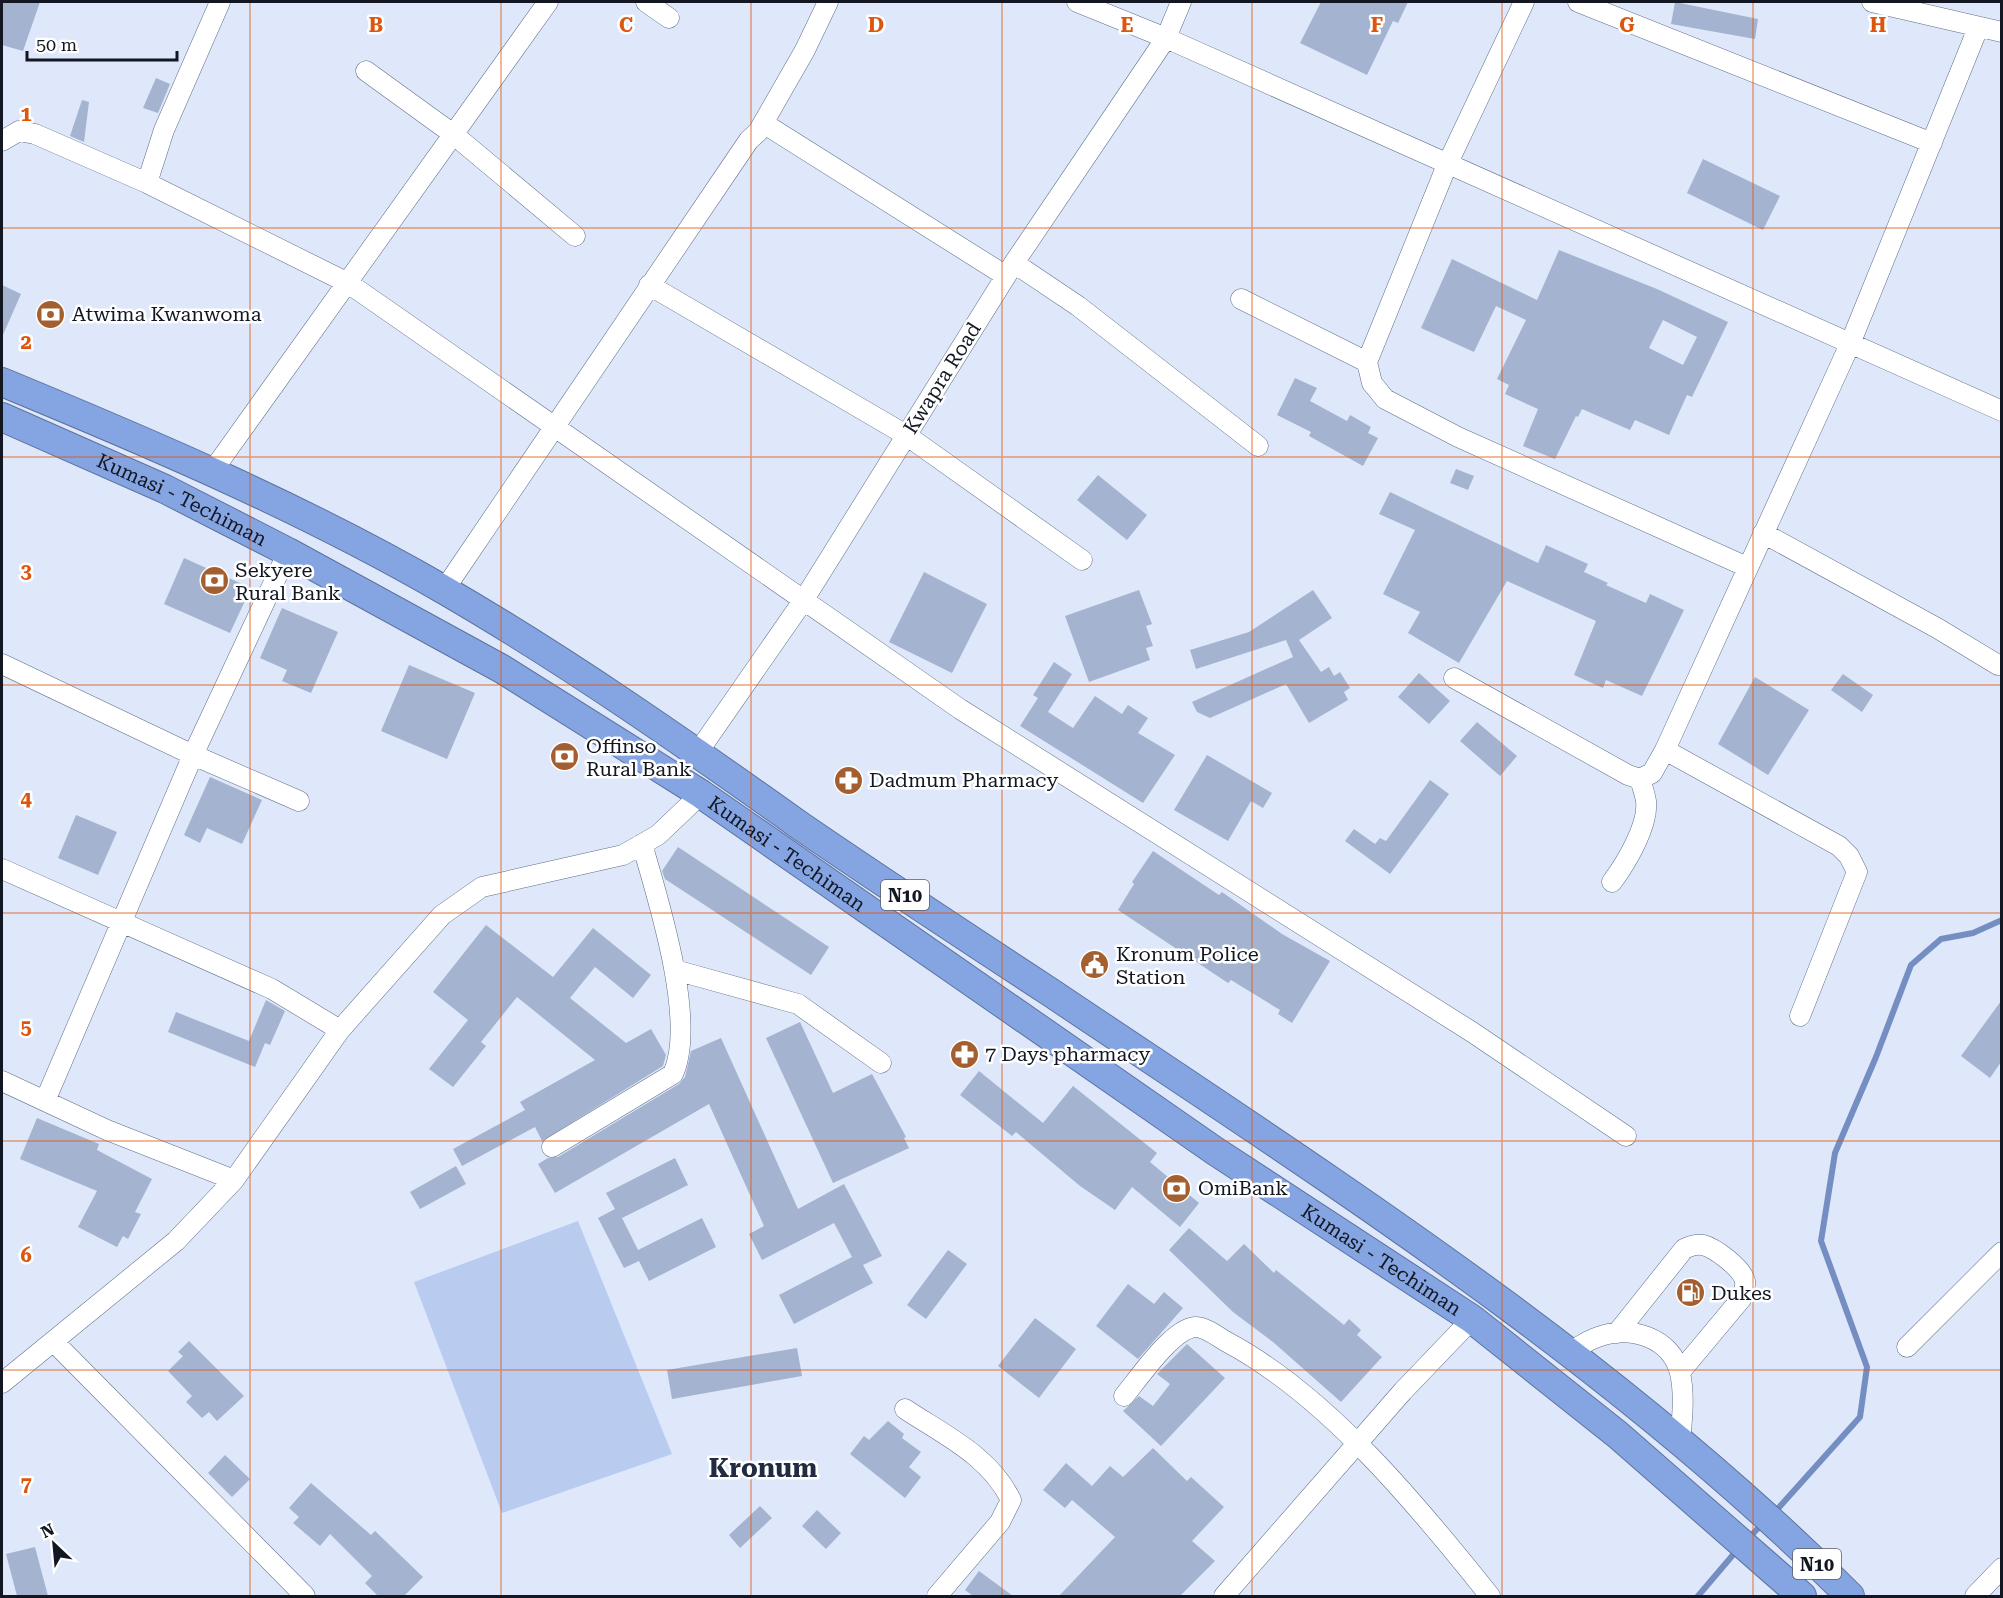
<svg xmlns="http://www.w3.org/2000/svg" width="2003" height="1598" font-family="'Roboto Serif',serif">
<style>
.green{fill:#b9ccf0}
.lines{fill:none;stroke-linecap:round;stroke-linejoin:round}
.stream{stroke:#748ec2;stroke-width:6}
.building{fill:#a4b3cf;fill-rule:evenodd}
.minor-casing{stroke:#5f6d87;stroke-width:21}
.highway-casing{stroke:#5d739f;stroke-width:30}
.minor{stroke:#fff;stroke-width:20}
.highway{stroke:#85a4e2;stroke-width:28}
.grid{fill:none;stroke:#dd560d;stroke-width:1.5;stroke-opacity:0.55}
.labels{text-anchor:middle;dominant-baseline:central;stroke-width:5;stroke-linejoin:round;paint-order:stroke}
.shield{fill:#fff;stroke:#595d64;stroke-width:1.5}
.shield-label{font-size:18px;font-weight:bold;fill:#121722}
.poi-label{font-size:20px;fill:#121722;stroke:#fff;text-anchor:start}
.street-label{font-size:20px;fill:#121722;stroke:#fff}
.district-label{font-size:26px;font-weight:bold;fill:#212c43;stroke:#fff}
.grid-label{font-size:20px;text-anchor:middle;font-weight:bold;fill:#dd560d;stroke:#fff;stroke-width:5;stroke-linejoin:round;paint-order:stroke}
</style>
<rect width="100%" height="100%" fill="#dee8fa"/>
<path class="green" d="M578 1221 672 1454 502 1513 414 1282Z"/>
<g class="lines">
<path class="stream" d="M1773 1514 1860 1417 1867 1367 1821 1241 1835 1153 1876 1057 1911 965 1941 939 1973 933 2002 920
M1747 1540 1763 1523
M1698 1596 1738 1549"/>
</g>
<path class="building" d="M2 2H40L23 51 2 45Z
M1321 2H1408L1398 23 1393 21 1367 75 1300 43Z
M1675 2 1758 19 1755 39 1671 24Z
M156 78 170 84 158 113 143 108Z
M82 100 89 102 84 142 70 136Z
M1703 159 1780 196 1763 230 1687 193Z
M1559 250 1657 289 1728 322 1692 397 1687 395 1669 435 1635 420 1630 430 1582 409 1578 417 1576 416 1555 459 1523 446 1538 409 1505 394 1509 385 1497 379 1526 320 1496 306 1474 352 1421 328 1452 259 1537 300ZM1663 320 1697 337 1683 365 1649 348Z
M2 285 21 294 2 337Z
M1295 378 1317 388 1310 401 1347 421 1350 415 1371 427 1368 433 1378 438 1363 466 1309 436 1311 432 1277 415Z
M1456 469 1474 476 1468 490 1450 483Z
M1098 475 1147 515 1127 540 1077 500Z
M1390 492 1538 563 1546 545 1588 564 1584 572 1608 583 1606 585 1646 603 1650 594 1684 610 1642 696 1606 680 1603 688 1574 675 1596 621 1507 581 1459 663 1408 633 1420 612 1383 594 1415 530 1379 514Z
M184 558 251 588 230 633 164 604Z
M924 572 987 604 952 673 889 642Z
M1139 590 1152 624 1146 626 1153 646 1146 648 1150 660 1089 682 1065 616Z
M1313 590 1332 618 1299 640 1321 672 1329 667 1334 676 1340 672 1350 688 1344 692 1348 700 1309 723 1286 684 1210 718 1197 712 1192 702 1293 657 1286 640 1196 669 1190 650 1249 632Z
M282 608 338 632 311 693 282 681 287 670 260 658Z
M1054 662 1072 674 1048 712 1073 728 1095 696 1122 714 1128 705 1148 718 1138 733 1175 755 1143 803 1020 726 1038 698 1033 695Z
M409 665 475 693 447 759 381 731Z
M1419 673 1450 701 1429 724 1398 697Z
M1843 674 1873 695 1862 712 1831 690Z
M1755 677 1809 710 1768 775 1718 744Z
M1477 722 1517 756 1500 776 1460 741Z
M1207 755 1272 793 1263 808 1251 801 1228 841 1174 810Z
M210 777 262 800 242 844 207 828 200 843 184 835Z
M1430 780 1449 794 1390 874 1345 841 1354 829 1375 844 1380 838 1386 841Z
M76 815 117 832 98 875 58 858Z
M678 847 829 947 811 975 665 879 662 871Z
M1153 851 1219 895 1222 892 1282 934 1330 961 1292 1023 1278 1014 1280 1010 1231 980 1228 983 1118 910 1134 884 1132 882Z
M486 925 553 977 593 928 651 975 633 998 595 967 570 998 626 1043 651 1029 666 1055 663 1066 542 1141 535 1127 462 1166 453 1149 525 1110 520 1102 595 1060 517 997 481 1042 486 1046 453 1087 429 1069 468 1020 433 992Z
M266 1000 285 1011 270 1045 265 1043 255 1067 168 1032 176 1012 249 1041Z
M2001 1001V1062L1990 1078 1961 1056Z
M800 1022 833 1093 872 1074 906 1137 904 1138 909 1148 833 1183 766 1038Z
M721 1038 798 1209 844 1184 882 1256 863 1265 873 1283 794 1324 779 1295 852 1257 834 1223 762 1260 749 1234 764 1226 709 1104 555 1193 538 1164 548 1158 558 1157 679 1084 685 1077 691 1051Z
M979 1071 1043 1123 1073 1086 1157 1153 1150 1162 1199 1203 1180 1227 1132 1187 1115 1210 1080 1186 1016 1132 1012 1136 960 1095Z
M37 1118 99 1144 97 1150 152 1179 135 1212 141 1214 128 1239 123 1236 117 1247 78 1227 97 1191 20 1159Z
M675 1158 688 1185 622 1218 638 1250 702 1218 716 1247 649 1281 639 1261 624 1268 598 1218 615 1209 606 1193Z
M456 1166 466 1184 420 1209 410 1192Z
M1189 1228 1227 1261 1244 1244 1274 1273 1276 1270 1344 1325 1349 1319 1361 1330 1357 1335 1382 1357 1341 1402 1273 1342 1233 1312 1169 1250Z
M948 1250 967 1264 926 1319 907 1305Z
M1128 1284 1154 1304 1164 1292 1183 1308 1138 1359 1096 1326Z
M1035 1318 1076 1349 1039 1398 998 1366Z
M189 1341 244 1396 217 1421 209 1412 202 1418 186 1402 192 1396 168 1371 183 1356 178 1352Z
M1187 1344 1225 1378 1161 1446 1123 1411 1139 1396 1153 1406 1170 1384 1157 1374Z
M797 1348 802 1376 672 1399 667 1370Z
M888 1421 904 1434 902 1438 921 1452 909 1467 921 1477 905 1498 850 1454 864 1436 869 1440Z
M1153 1448 1187 1481 1191 1477 1224 1507 1192 1541 1215 1561 1180 1596H1059L1115 1537 1072 1500 1065 1508 1043 1490 1066 1463 1092 1486 1110 1466 1123 1477Z
M225 1455 250 1479 232 1497 208 1473Z
M311 1483 371 1535 375 1531 423 1577 404 1596H378L365 1583 372 1576 330 1534 320 1546 293 1523 299 1517 289 1508Z
M760 1506 772 1518 740 1548 729 1535Z
M817 1510 841 1533 826 1549 802 1526Z
M35 1547 48 1596H17L6 1554Z
M979 1571 1013 1596H973L965 1590Z"/>
<g class="lines">
<defs>
<path id="minor" d="M646 2 669 18
M1077 2 1166 38 2002 411
M1524 2 1447 165 1367 362 1372 383 1385 399 1458 437 1747 567
M1578 2 1932 143
M1872 2 2002 32
M366 71 453 134 575 236
M763 123 1006 276
M2 141 19 131 35 134 147 183 348 283 960 709 1472 1032 1626 1136
M147 183 164 130 220 2
M1014 263 1078 306 1258 446
M649 285 906 435 1082 560
M1241 299 1367 362
M211 473 548 2
M1763 533 1937 628 1998 665
M444 590 749 140 758 132 805 50 828 2
M2 664 193 755 299 801
M1454 678 1628 775 1640 779 1652 773 1665 750 1850 344 1978 28
M1665 750 1839 846 1849 856 1857 872 1800 1016
M698 752 803 601 1014 263 1166 38 1181 2
M2 869 272 989 340 1030
M1612 882C1626 863 1649 825 1646 801 1645 794 1642 786 1640 779
M675 970 798 1004 881 1063
M2 1081 107 1130 234 1180
M45 1101 193 755 288 552
M552 1147 673 1074C697 1022 658 899 642 844
M1617 1333 1684 1249C1690 1246 1696 1244 1703 1245 1715 1248 1742 1268 1745 1281 1746 1287 1743 1294 1741 1299L1680 1372
M53 1341 305 1596
M1907 1347 2002 1252
M1570 1352C1579 1347 1588 1340 1598 1337 1630 1325 1671 1337 1680 1373 1685 1395 1682 1420 1680 1442
M2 1383 176 1241 234 1180 340 1030 442 915 482 887 623 855 658 835 701 794
M1124 1396C1139 1378 1172 1329 1195 1327 1206 1327 1218 1337 1227 1342 1328 1396 1419 1507 1490 1596
M905 1409C944 1435 990 1456 1011 1500L1000 1522 937 1596
M1224 1596 1403 1391 1472 1319
M1975 1596 2002 1568"/>
<g id="highway">
<path d="M2 382C152 444 305 509 446 591 568 662 684 743 799 825 882 882 966 937 1050 992 1327 1178 1613 1359 1850 1596"/>
<path id="s1" d="M2 417 165 489 288 552 502 669 701 794 1215 1151 1472 1319 1618 1435 1802 1596"/>
</g>
</defs>
<use href="#minor" class="minor-casing"/>
<use href="#highway" class="highway-casing"/>
<use href="#minor" class="minor"/>
<use href="#highway" class="highway"/>
</g>
<path class="grid" d="M250 2V1596M501 2V1596M751 2V1596M1002 2V1596M1252 2V1596M1502 2V1596M1753 2V1596M2 228H2002M2 457H2002M2 685H2002M2 913H2002M2 1141H2002M2 1370H2002"/>
<defs>
<symbol id="bank-disc" viewBox="-11 -11 22 22"><circle r="9.5" fill="#a35f30" stroke="#fff"/><path d="M-6-4H6V4H-6ZM0-2.3a2.3 2.3 0 1 0 0 4.6a2.3 2.3 0 1 0 0-4.6Z" fill="#fff"/></symbol>
<symbol id="pharmacy-disc" viewBox="-11 -11 22 22"><circle r="9.5" fill="#a35f30" stroke="#fff"/><path d="M-2-6h4v4h4v4h-4v4h-4v-4h-4v-4h4Z" fill="#fff"/></symbol>
<symbol id="civic-disc" viewBox="-11 -11 22 22"><circle r="9.5" fill="#a35f30" stroke="#fff"/><path d="M-.6-6.5H3V-4.5H.6V-3L4-1V1h2V6H-6V1h2V-1L-.6-3ZM-1.2 2.5V6h2.4V2.5Z" fill="#fff"/></symbol>
<symbol id="fuel-disc" viewBox="-11 -11 22 22"><circle r="9.5" fill="#a35f30" stroke="#fff"/><path d="M-5.5-6h7V0h2V4h1.3V-2.5L3-4.5l.8-.8L6-3V5H2.5V1h-1V6h-7ZM-4.2-4.7v3.2H.2V-4.7Z" fill="#fff"/></symbol>
</defs>
<g fill-rule="evenodd">
<use href="#bank-disc" x="34" y="298" width="33" height="33"/>
<use href="#bank-disc" x="198" y="564" width="33" height="33"/>
<use href="#bank-disc" x="548" y="740" width="33" height="33"/>
<use href="#pharmacy-disc" x="832" y="764" width="33" height="33"/>
<use href="#civic-disc" x="1078" y="948" width="33" height="33"/>
<use href="#pharmacy-disc" x="948" y="1038" width="33" height="33"/>
<use href="#bank-disc" x="1160" y="1172" width="33" height="33"/>
<use href="#fuel-disc" x="1674" y="1276" width="33" height="33"/>
</g>
<g class="labels">
<g class="shield">
<rect x="881" y="880" width="48" height="30" rx="4.5"/>
<rect x="1793" y="1549" width="48" height="30" rx="4.5"/>
</g>
<g class="shield-label">
<text x="905" y="895">N10</text>
<text x="1817" y="1564">N10</text>
</g>
<g class="poi-label">
<text x="72" y="314">Atwima Kwanwoma</text>
<text x="235" y="570">Sekyere<tspan x="235" dy="23">Rural Bank</tspan></text>
<text x="586" y="746">Offinso<tspan x="586" dy="23">Rural Bank</tspan></text>
<text x="869" y="780">Dadmum Pharmacy</text>
<text x="1116" y="954">Kronum Police<tspan x="1116" dy="23">Station</tspan></text>
<text x="985" y="1054">7 Days pharmacy</text>
<text x="1198" y="1188">OmiBank</text>
<text x="1711" y="1293">Dukes</text>
</g>
<g class="street-label">
<text transform="translate(942 378) rotate(-58)">Kwapra Road</text>
<text stroke="none"><textPath href="#s1" startOffset="198">Kumasi - Techiman</textPath></text>
<text stroke="none"><textPath href="#s1" startOffset="900">Kumasi - Techiman</textPath></text>
<text stroke="none"><textPath href="#s1" startOffset="1620">Kumasi - Techiman</textPath></text>
</g>
<g class="district-label">
<text x="763" y="1468">Kronum</text>
</g>
</g>
<g class="grid-label">
<text x="376" y="32">B</text>
<text x="626" y="32">C</text>
<text x="876" y="32">D</text>
<text x="1127" y="32">E</text>
<text x="1377" y="32">F</text>
<text x="1627" y="32">G</text>
<text x="1878" y="32">H</text>
<text x="26" y="121">1</text>
<text x="26" y="349">2</text>
<text x="26" y="578">3</text>
<text x="26" y="806">4</text>
<text x="26" y="1034">5</text>
<text x="26" y="1262">6</text>
<text x="26" y="1491">7</text>
</g>
<rect width="2003" height="1598" fill="none" stroke="#121722" stroke-width="6"/>
<g transform="translate(54 1544) rotate(334)" stroke="#ffffff" stroke-width="4.5" paint-order="stroke">
<path d="M0-4.5L10 22L0 15L-10 22Z" fill="#121722"/>
<text y="-9" font-size="16" font-weight="bold" text-anchor="middle" fill="#121722">N</text>
</g>
<path d="M27 51v9h150v-9" fill="none" stroke="#121722" stroke-width="3"/>
<text x="36" y="51" font-size="18" fill="#121722" stroke="#ffffff" stroke-width="4.5" paint-order="stroke">50 m</text>
</svg>
